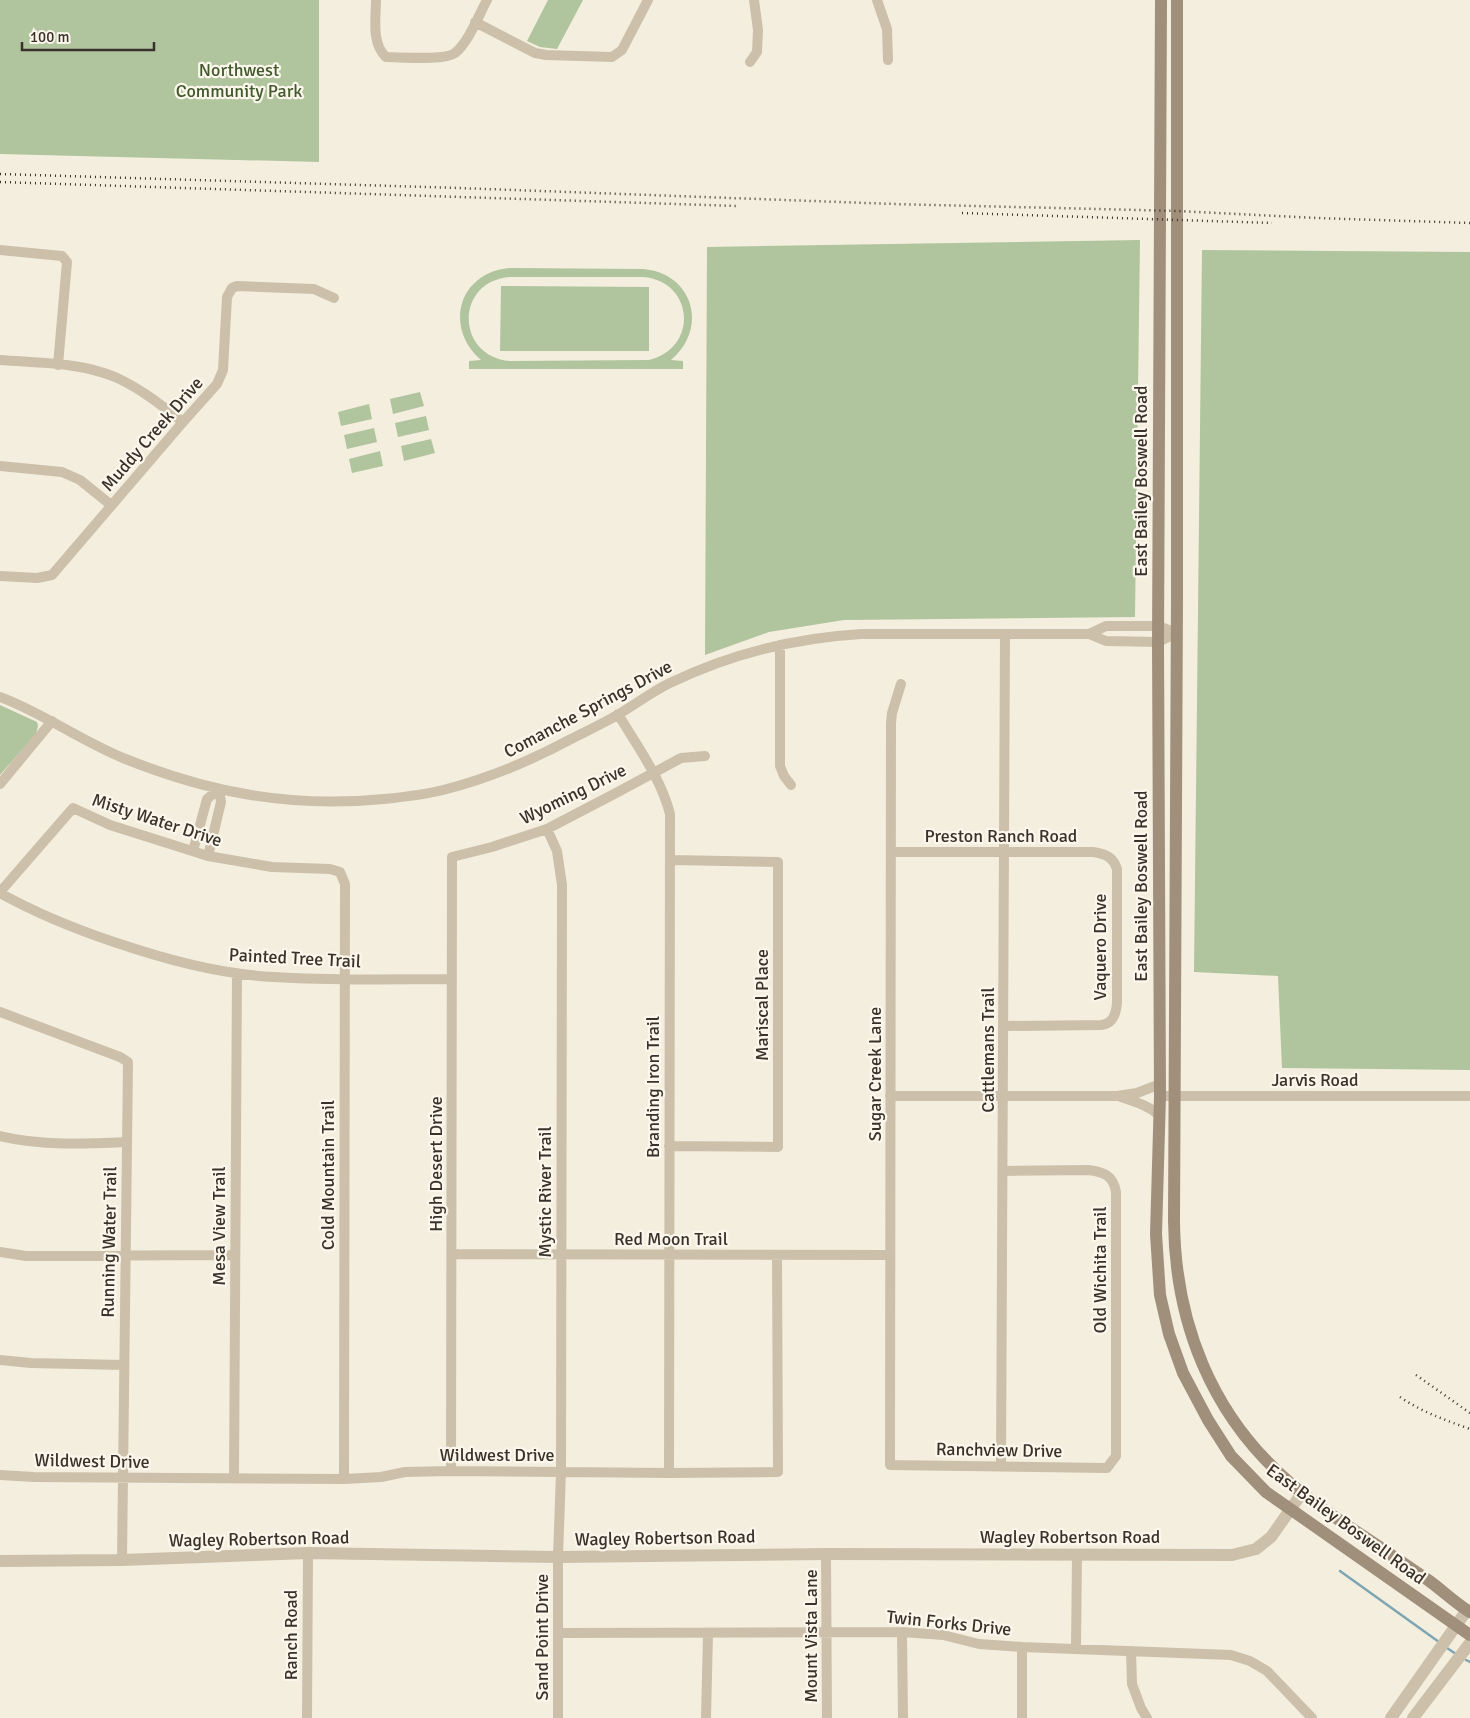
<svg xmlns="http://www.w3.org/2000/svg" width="1470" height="1718" font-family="Signika,sans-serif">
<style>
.green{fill:#b0c49e;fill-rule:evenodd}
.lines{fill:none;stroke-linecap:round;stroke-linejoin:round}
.stream{stroke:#7da6b2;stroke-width:2.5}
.minor{stroke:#cdc0aa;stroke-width:10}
.tertiary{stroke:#cdc0aa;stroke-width:12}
.secondary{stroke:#a08f7b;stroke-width:12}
.rail{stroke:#3a322a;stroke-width:2.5;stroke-dasharray:1 4;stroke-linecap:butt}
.labels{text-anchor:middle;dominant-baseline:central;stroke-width:4.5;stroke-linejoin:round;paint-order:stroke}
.park-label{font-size:18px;fill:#41592c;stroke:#fbf7ec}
.street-label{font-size:18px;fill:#3a322a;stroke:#fbf7ec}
</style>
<rect width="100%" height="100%" fill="#f4eedf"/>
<path class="green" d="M0 0H319V162L0 154Z
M548 0H583L557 49 540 47 527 41Z
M1140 240 1135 617 844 620 769 632 705 655 707 247Z
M1202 250 1470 252V1070L1282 1068 1278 976 1194 972Z
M510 268 643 269C693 273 709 328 671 360L683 361V369H469V361L481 360C443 327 459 272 510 268ZM510 277H643C694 281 699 348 649 360L510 361C455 356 455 281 510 277Z
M501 286 649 287V351H500Z
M420 392 424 406 393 414 390 399Z
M369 404 372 419 341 426 338 412Z
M426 416 429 430 398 437 395 423Z
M374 428 377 442 347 449 344 435Z
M431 439 435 453 404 461 401 446Z
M380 451 383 466 352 473 349 459Z
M0 705 37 722 38 726 36 734 0 775Z"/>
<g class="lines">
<path class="stream" d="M1340 1571 1439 1642
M1447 1648 1456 1654
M1466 1660 1470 1662"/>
<path class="minor" d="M376 0C376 18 371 43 386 57 401 57 444 61 455 53 468 43 479 15 487 0
M877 0 887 29 888 60
M475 22 535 53 546 55 612 57 622 50 648 0
M750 62 757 52 758 30 754 0
M0 250 62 256 67 262 58 365
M0 360C38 363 79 362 115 377 140 388 161 405 183 422
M0 466 62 472 80 480 111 505
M0 576 37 578 52 575 183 422 217 384 223 370 227 297 232 288 237 286 314 289 334 298
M1089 634 1106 626H1158L1177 633
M780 645V766L784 776 791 785
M901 684 892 713 891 723 890 1465 1107 1468 1116 1456V1192C1113 1175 1104 1172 1088 1170L1004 1171
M0 697C43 713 81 741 123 758 210 793 290 808 384 799 404 797 423 795 443 790 488 779 530 761 571 739 587 731 604 723 619 714 636 704 653 691 670 683 730 654 795 638 861 634H1089L1106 641 1158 642 1177 633
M618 714C637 746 661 778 670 814L669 1473
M0 784 52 721
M547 829 557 851 562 885 561 1472 558 1557V1718
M193 851 207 799 219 789 221 802 208 856
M892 852H1093C1106 854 1113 857 1117 869V1003C1116 1014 1113 1024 1101 1025L1005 1026
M0 892 73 808 110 825 208 856 272 867 330 869 340 872 345 884 344 1479
M0 893C36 913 73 928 111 941 164 959 218 974 274 977 333 981 393 979 452 979
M0 1012 120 1057 128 1062 122 1560
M890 1096H1117L1137 1093 1160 1084
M1160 1096H1470
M1121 1097C1135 1102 1148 1105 1159 1115
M0 1136C42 1146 84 1144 127 1142
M669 1146 778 1147V862L671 860
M0 1252 26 1256 235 1255
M452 1254 890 1255
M0 1360 31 1363 124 1365
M1001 1466 1005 634
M451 1471 452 857 492 847 547 829 616 793 681 758 705 756
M0 1475 34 1477 344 1479 381 1477 405 1472 451 1471 669 1473 778 1472 777 1256
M234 1478 237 973
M826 1554 827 1718
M902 1632 903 1718
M559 1633 902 1632 943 1635 979 1644 1022 1647 1231 1655 1250 1661 1267 1671 1312 1718
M1022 1647V1718
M1076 1648 1077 1555
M1131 1651 1132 1684 1141 1708 1147 1718
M307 1718 308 1553
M706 1718 708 1634"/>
<path class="tertiary" d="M0 1561 122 1560 308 1553 558 1557 826 1554 1232 1555 1256 1549 1271 1537 1302 1493
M1391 1718 1467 1610
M1413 1718 1470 1643"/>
<path class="secondary" d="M1161 0 1158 642 1160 1096 1156 1234 1160 1295 1169 1334 1183 1373 1208 1420 1231 1456 1266 1492 1470 1635
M1177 0V598L1174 1221C1175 1322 1211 1415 1289 1482 1317 1507 1350 1527 1381 1548 1397 1559 1412 1569 1428 1580 1442 1590 1455 1603 1470 1612"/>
<path class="rail" d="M0 174 459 188 894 204 1177 211 1317 218 1470 223
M0 182 737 206
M962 213 1272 223
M1416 1375 1470 1413
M1400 1397C1422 1412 1445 1420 1470 1429"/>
</g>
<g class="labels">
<g class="park-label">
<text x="239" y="70">Northwest<tspan x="239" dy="21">Community Park</tspan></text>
</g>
<g class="street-label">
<text transform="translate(152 434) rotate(-49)">Muddy Creek Drive</text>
<text transform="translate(1141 481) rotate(-90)">East Bailey Boswell Road</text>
<text transform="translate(588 709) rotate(-28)">Comanche Springs Drive</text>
<text transform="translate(573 794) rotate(-26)">Wyoming Drive</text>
<text transform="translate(157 820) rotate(18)">Misty Water Drive</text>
<text x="1001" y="836">Preston Ranch Road</text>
<text transform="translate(1141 886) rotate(-90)">East Bailey Boswell Road</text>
<text transform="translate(1100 947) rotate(-90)">Vaquero Drive</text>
<text transform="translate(295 958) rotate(3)">Painted Tree Trail</text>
<text transform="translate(762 1005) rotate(-90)">Mariscal Place</text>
<text transform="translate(988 1050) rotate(-90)">Cattlemans Trail</text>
<text transform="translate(875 1074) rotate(-90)">Sugar Creek Lane</text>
<text x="1315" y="1080">Jarvis Road</text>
<text transform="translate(653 1087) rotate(-90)">Branding Iron Trail</text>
<text transform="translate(436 1164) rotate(-90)">High Desert Drive</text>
<text transform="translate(328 1175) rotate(-90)">Cold Mountain Trail</text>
<text transform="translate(545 1192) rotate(-90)">Mystic River Trail</text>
<text transform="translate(219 1226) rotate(-90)">Mesa View Trail</text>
<text x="671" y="1239">Red Moon Trail</text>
<text transform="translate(109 1242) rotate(-89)">Running Water Trail</text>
<text transform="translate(1100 1270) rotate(-90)">Old Wichita Trail</text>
<text transform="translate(999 1450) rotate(1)">Ranchview Drive</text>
<text x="497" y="1455">Wildwest Drive</text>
<text transform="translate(92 1461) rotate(1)">Wildwest Drive</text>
<text transform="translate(1346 1524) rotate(36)">East Bailey Boswell Road</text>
<text x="1070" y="1537">Wagley Robertson Road</text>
<text transform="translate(665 1538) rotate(-1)">Wagley Robertson Road</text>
<text transform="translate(259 1539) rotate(-1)">Wagley Robertson Road</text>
<text transform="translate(949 1623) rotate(6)">Twin Forks Drive</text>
<text transform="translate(291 1635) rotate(-90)">Ranch Road</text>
<text transform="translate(811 1636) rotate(-90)">Mount Vista Lane</text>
<text transform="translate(542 1637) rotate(-90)">Sand Point Drive</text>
</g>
</g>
<path d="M22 42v8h132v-8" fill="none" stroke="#3a322a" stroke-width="2.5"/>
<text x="30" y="42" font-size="15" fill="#3a322a" stroke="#fbf7ec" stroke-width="4" paint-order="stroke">100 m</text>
</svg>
